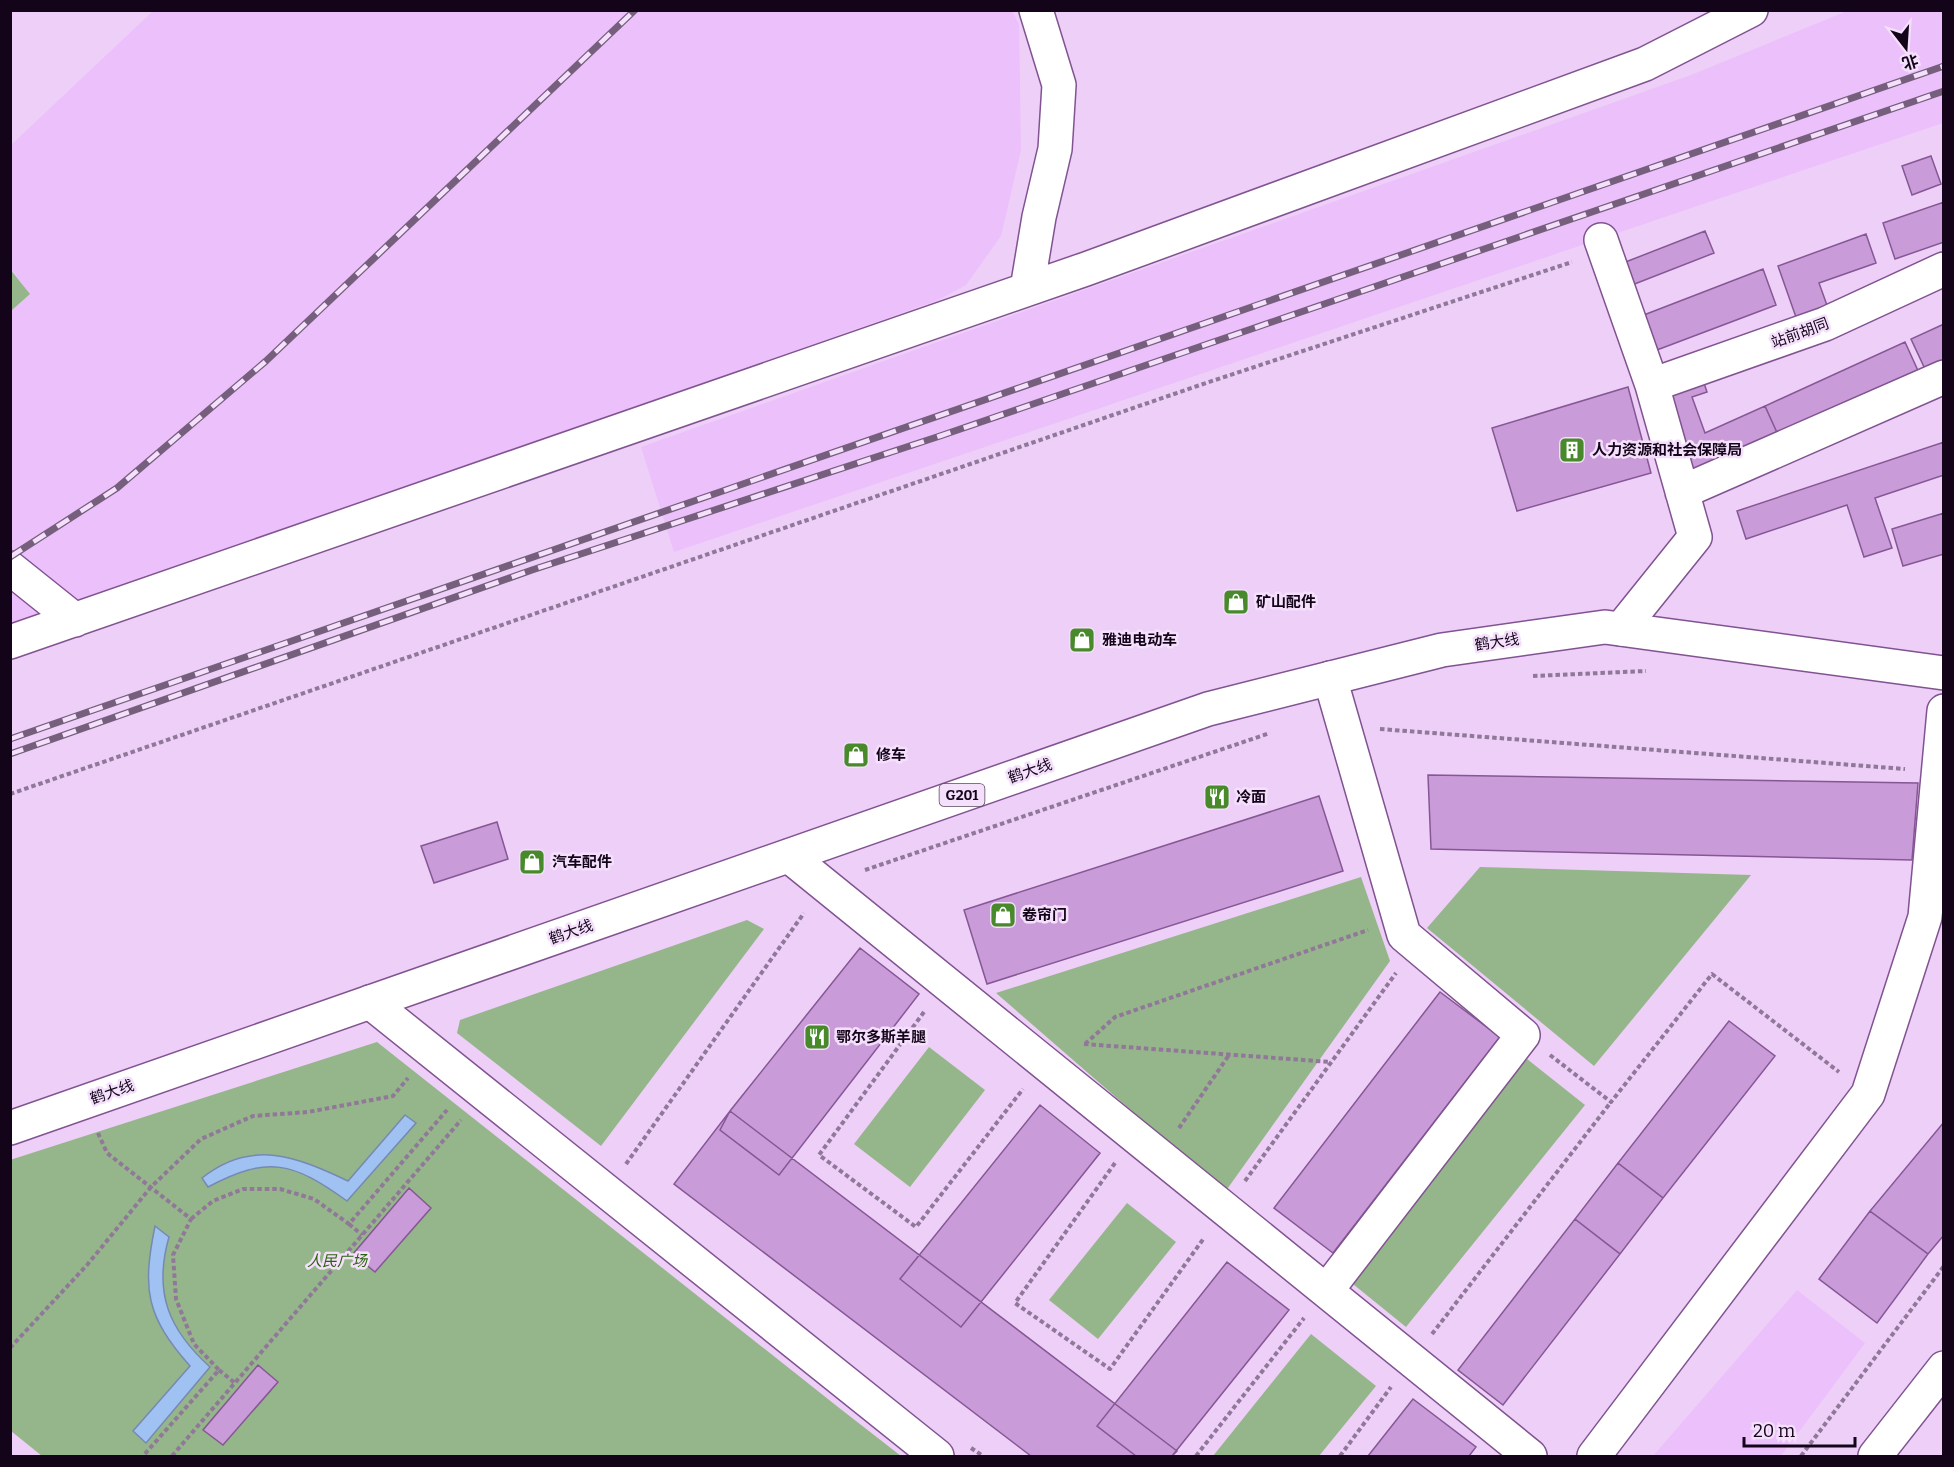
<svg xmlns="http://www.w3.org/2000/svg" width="1954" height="1467" font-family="Bitter,'Noto Sans SC',serif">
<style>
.built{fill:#ecc0fb}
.green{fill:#95b68a}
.water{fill:#a0c2f3;stroke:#7689b2;stroke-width:1.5}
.building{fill:#c99bd8;stroke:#855794;stroke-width:1.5}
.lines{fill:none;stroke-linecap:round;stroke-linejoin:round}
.minor-casing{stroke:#815390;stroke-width:36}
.highway-casing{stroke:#815390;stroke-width:36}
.path{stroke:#907898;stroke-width:4;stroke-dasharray:4.5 3;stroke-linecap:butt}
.minor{stroke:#fff;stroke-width:33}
.highway{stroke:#fff;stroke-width:33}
.rail-casing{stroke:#755f7d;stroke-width:7}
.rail{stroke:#f5e0fc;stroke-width:4.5;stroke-dasharray:14;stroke-linecap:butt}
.labels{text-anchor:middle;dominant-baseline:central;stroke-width:5;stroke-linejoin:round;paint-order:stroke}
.shield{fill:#f5e0fc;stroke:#58465e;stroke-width:1.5}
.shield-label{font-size:14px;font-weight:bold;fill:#14041a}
.street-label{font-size:15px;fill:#14041a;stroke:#f5e0fc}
.poi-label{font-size:15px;font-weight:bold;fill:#14041a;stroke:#f5e0fc;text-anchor:start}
.park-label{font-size:15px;font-style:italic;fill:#2a620b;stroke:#f5e0fc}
</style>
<rect width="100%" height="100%" fill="#edcff8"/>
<path class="built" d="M153 11H1012L1019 24 1021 150 1001 236 966 285 936 301 11 625V311L30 294 11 269V145Z
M1847 11H1943V123L674 552 641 447 1691 75Z
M1797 1290 1865 1343 1781 1456H1653Z"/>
<path class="green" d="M10 269 30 294 11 311H10Z
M1480 867 1751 875 1594 1066 1427 928Z
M1361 877 1390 961 1225 1192 996 993Z
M747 920 764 929 601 1146 457 1033 460 1020Z
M377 1042 838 1407 901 1456H42L11 1431 10 1160Z
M929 1047 985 1090 910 1187 854 1144Z
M1527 1059 1585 1105 1406 1327 1348 1280Z
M1127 1203 1176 1242 1098 1339 1049 1300Z
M1311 1334 1376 1386 1319 1456H1213Z"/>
<path class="water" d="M405 1115 416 1123 347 1201C293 1162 268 1155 208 1187L202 1178C252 1138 297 1157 348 1181Z
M155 1226 169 1237C153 1293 169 1330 210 1367L146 1443 133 1431 190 1366C146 1316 142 1290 155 1226Z"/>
<path class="building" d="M1931 156 1941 184 1912 195 1902 166Z
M1944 202V242L1895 259 1883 223Z
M1705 231 1714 253 1632 285 1623 263Z
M1866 234 1876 263 1819 283 1828 308 1797 320 1778 266Z
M1763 269 1776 305 1649 353 1636 318Z
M1944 324V361L1925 369 1911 339Z
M1905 342 1919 373 1779 437 1765 406Z
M1703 380 1707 392 1692 397 1705 433 1765 406 1779 437 1692 472 1666 394Z
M1628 387 1651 473 1517 511 1492 428Z
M1944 442V475L1875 498 1892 548 1864 557 1847 505 1746 539 1737 511Z
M1944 513V554L1903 566 1892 529Z
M1428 775 1918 783 1912 860 1431 849Z
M1319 796 1343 871 987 984 964 910Z
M497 822 508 859 434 883 421 846Z
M860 948 919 994 779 1175 720 1130 730 1111Z
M1440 992 1500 1037 1333 1253 1274 1208Z
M1729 1021 1775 1056 1663 1198 1618 1163Z
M1040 1105 1100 1153 961 1327 900 1279Z
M730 1111 1177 1451 1172 1456H1031L674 1184Z
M1944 1122V1235L1928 1254 1870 1211Z
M1618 1163 1663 1198 1620 1254 1575 1219Z
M409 1188 431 1208 375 1272 353 1254Z
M1870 1211 1928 1254 1877 1323 1819 1279Z
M1575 1219 1620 1254 1503 1405 1458 1370Z
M1227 1262 1289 1310 1172 1456H1136L1097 1426Z
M258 1365 278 1382 223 1445 203 1430Z
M1413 1399 1476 1447 1469 1456H1368Z"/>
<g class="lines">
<defs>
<path id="minor" d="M1601 240 1652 385 1695 537 1621 629
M1027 289 1039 217 1055 149 1059 85 1036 10
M1652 385 1825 324 1944 269
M1682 492 1944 377
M10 568 75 620
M10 642 1086 269 1645 64 1751 10
M789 856 1530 1456
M370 1002 937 1456
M1327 1290 1523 1035 1404 935 1330 678
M1594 1456 1868 1094 1925 917 1944 711
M1875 1456 1944 1368"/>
<path id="highway" d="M10 1128 1208 709 1442 650 1605 627 1944 673"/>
</defs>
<use href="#minor" class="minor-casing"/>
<use href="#highway" class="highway-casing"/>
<path class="path" d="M1533 676 1646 671
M1380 729 1905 769
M10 794 1206 383 1572 262
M865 870 1270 733
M924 1012 819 1155 916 1227 1023 1089
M1084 1044 1331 1062
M1085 1044 1115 1017 1368 930
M1550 1055 1611 1102 1712 974 1839 1072
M1179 1128 1229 1055
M98 1133 107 1153 191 1219 173 1255 176 1299 194 1344 219 1370 143 1456
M1115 1163 1015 1303 1110 1369 1204 1238
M626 1164 804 913
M1245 1181 1396 973
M191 1219 213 1201 243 1189H280L314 1199 349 1224 447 1110
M349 1224 362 1235
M1432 1334 1611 1102
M10 1348 87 1265 151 1187 201 1139 253 1116 308 1112 393 1096 408 1078
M219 1370 235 1383
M971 1448 983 1456
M172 1456 461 1120
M1196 1456 1304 1318
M1340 1456 1391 1387
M1801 1456 1944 1266"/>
<use href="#minor" class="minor"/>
<use href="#highway" class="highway"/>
<defs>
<path id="rail" d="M10 557 117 488 266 361 635 10
M10 739 1944 66
M10 754 532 570 940 436 1944 91"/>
</defs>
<use href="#rail" class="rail-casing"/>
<use href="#rail" class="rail"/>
</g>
<defs>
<symbol id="building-square" viewBox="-11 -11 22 22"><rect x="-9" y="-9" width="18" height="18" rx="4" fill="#47892b" stroke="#f5e0fc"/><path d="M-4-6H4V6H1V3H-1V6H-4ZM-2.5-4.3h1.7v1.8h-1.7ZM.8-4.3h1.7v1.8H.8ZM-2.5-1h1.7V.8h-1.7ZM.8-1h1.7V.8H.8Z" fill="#fff"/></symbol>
<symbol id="shop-square" viewBox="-11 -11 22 22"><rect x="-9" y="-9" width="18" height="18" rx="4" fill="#47892b" stroke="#f5e0fc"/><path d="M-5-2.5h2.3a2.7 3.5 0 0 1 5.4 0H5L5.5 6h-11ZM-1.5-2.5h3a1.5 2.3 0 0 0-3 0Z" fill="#fff"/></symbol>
<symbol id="restaurant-square" viewBox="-11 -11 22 22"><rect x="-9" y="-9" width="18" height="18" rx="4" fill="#47892b" stroke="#f5e0fc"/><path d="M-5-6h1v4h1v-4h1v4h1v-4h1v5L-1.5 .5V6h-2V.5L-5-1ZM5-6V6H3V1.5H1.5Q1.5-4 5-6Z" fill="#fff"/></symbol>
</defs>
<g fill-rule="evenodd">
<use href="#building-square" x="1557" y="435" width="30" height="30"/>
<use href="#shop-square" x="1221" y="587" width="30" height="30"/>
<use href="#shop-square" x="1067" y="625" width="30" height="30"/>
<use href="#shop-square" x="841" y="740" width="30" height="30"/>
<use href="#restaurant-square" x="1202" y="782" width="30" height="30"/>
<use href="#shop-square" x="517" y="847" width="30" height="30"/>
<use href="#shop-square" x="988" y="900" width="30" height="30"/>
<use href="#restaurant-square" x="802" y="1022" width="30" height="30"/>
</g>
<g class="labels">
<rect class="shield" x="939.5" y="784" width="45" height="22" rx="4.5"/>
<g class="shield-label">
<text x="962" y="795">G201</text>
</g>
<g class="street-label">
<text transform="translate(1800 333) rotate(-20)">站前胡同</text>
<text transform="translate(1497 642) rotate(-8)">鹤大线</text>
<text transform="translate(1030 771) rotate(-19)">鹤大线</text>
<text transform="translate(571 932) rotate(-19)">鹤大线</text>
<text transform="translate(112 1092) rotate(-19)">鹤大线</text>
</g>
<g class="poi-label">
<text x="1592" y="450">人力资源和社会保障局</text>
<text x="1256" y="602">矿山配件</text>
<text x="1102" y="640">雅迪电动车</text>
<text x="876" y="755">修车</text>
<text x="1236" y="797">冷面</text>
<text x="552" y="862">汽车配件</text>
<text x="1022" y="915">卷帘门</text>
<text x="836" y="1037">鄂尔多斯羊腿</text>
</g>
<g class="park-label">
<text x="337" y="1261">人民广场</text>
</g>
</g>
<rect width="1954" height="1467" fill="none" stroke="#14041a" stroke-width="24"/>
<g transform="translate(1906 48) rotate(163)" stroke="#f5e0fc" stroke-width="4.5" paint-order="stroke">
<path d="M0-4.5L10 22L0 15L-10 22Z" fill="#14041a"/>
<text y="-9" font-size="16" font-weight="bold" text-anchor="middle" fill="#14041a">北</text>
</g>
<path d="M1744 1437v9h111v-9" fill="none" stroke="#14041a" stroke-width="3"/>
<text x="1753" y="1437" font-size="18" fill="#14041a" stroke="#f5e0fc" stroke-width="4.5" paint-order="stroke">20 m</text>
</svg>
